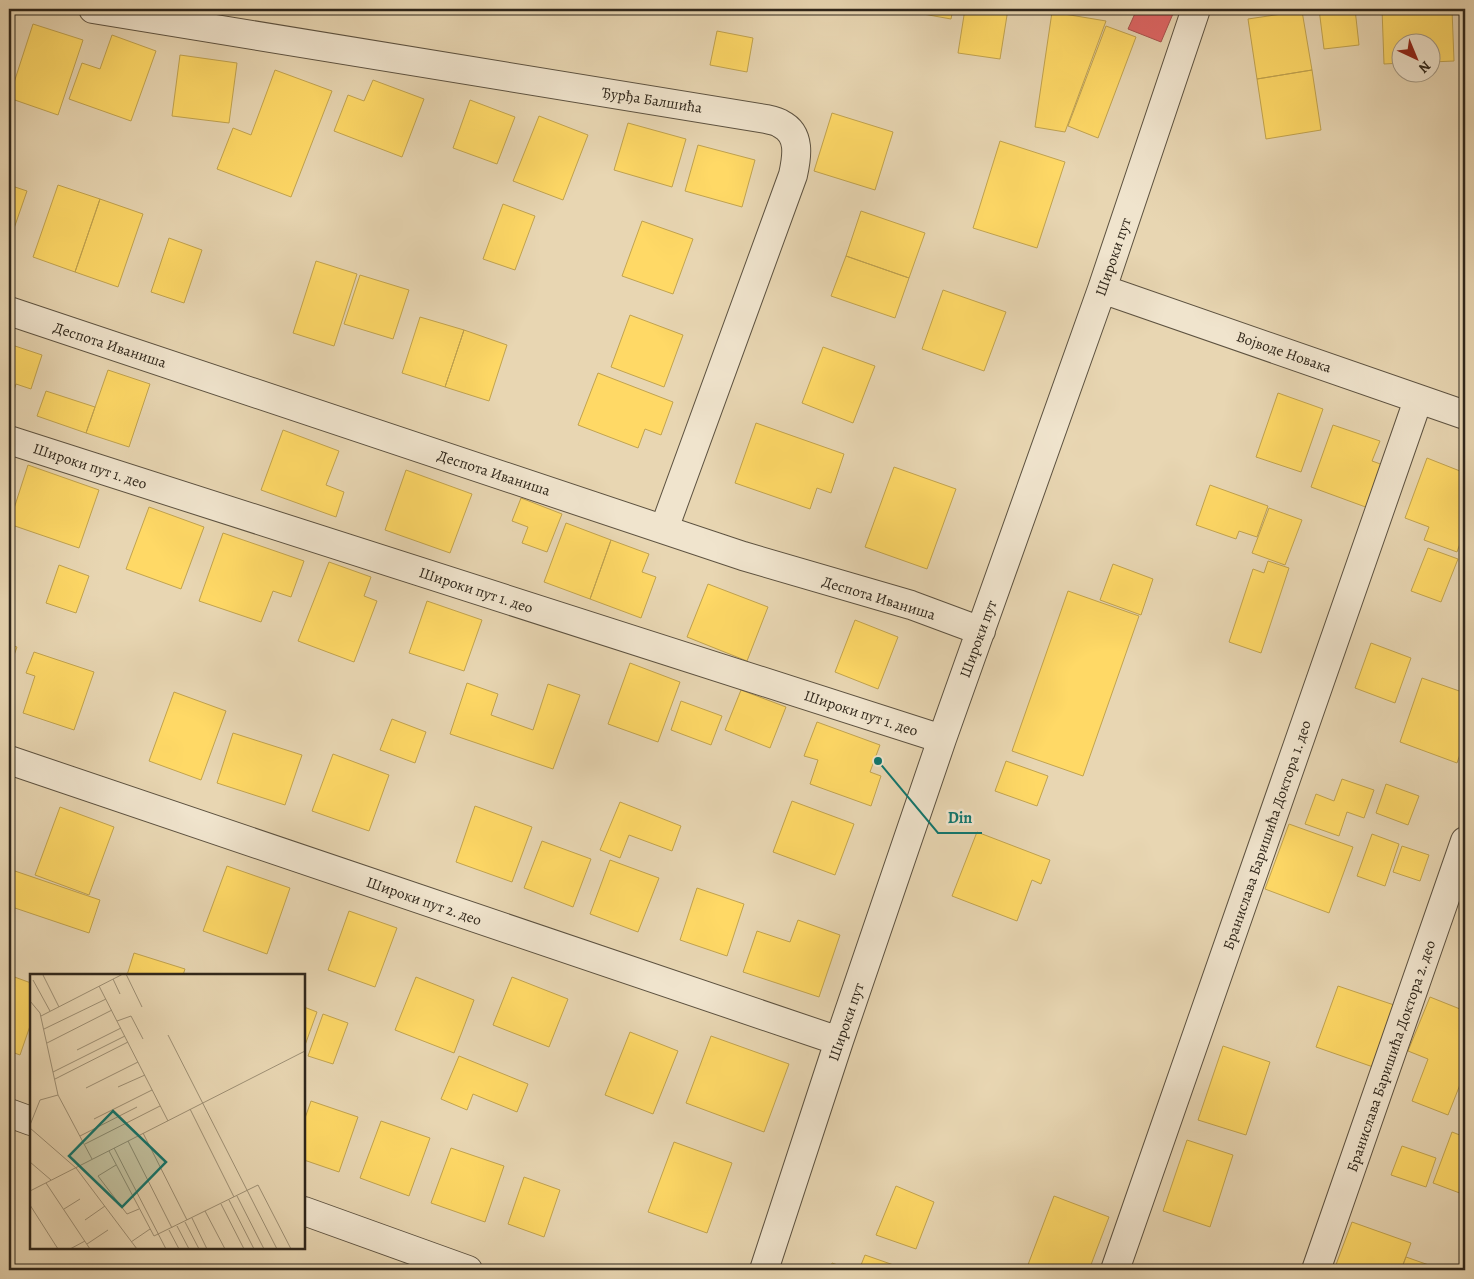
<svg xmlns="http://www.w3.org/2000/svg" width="1474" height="1279" font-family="Alegreya,serif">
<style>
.homes{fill:#ffd966;stroke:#c1a34f}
.shops{fill:#e06666;stroke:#ab534f}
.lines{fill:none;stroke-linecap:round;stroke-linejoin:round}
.street-casing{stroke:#5d5240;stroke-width:30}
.street{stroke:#f0e4cd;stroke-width:28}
.labels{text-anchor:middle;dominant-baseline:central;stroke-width:5;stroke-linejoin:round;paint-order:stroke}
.street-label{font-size:15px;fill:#2f261a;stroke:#f0e4cd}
.inset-road{fill:none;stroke:#9e9075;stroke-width:1}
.view{fill:#0f766e;fill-opacity:0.15;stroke:#0f766e;stroke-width:2.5}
.inset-edge{fill:none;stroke:#2f261a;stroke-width:2.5}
.leader{fill:none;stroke:#0f766e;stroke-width:2}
.callout-dot{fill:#0f766e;stroke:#f0e4cd;stroke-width:2}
.callout-label{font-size:16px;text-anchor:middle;font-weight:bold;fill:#0f766e;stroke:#f0e4cd;stroke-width:5;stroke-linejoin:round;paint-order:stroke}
</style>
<rect width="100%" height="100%" fill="#e8d6b2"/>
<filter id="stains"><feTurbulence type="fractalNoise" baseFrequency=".004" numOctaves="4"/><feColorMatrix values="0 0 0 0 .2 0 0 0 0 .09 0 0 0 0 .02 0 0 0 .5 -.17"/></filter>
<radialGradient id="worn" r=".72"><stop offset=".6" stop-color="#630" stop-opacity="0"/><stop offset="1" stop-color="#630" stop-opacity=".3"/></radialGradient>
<path class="homes" d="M895 9H953L951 19Z
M965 9H1008L1000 59 958 53Z
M1319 9H1355L1359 45 1324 49Z
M1382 9H1452L1454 61 1432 62V42H1402V63L1384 64Z
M1302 11 1312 70 1257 79 1248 19Z
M1052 12 1106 21 1065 132 1035 127Z
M33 24 83 40 58 115 9 98Z
M1106 26 1136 37 1098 138 1068 126Z
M717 31 753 38 747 72 710 65Z
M112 35 156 51 131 121 69 99 82 63 100 69Z
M180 55 237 63 229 123 172 116Z
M275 70 332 91 291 197 217 169 233 128 251 135Z
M1312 70 1321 130 1266 139 1257 79Z
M373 80 424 99 402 157 334 131 348 95 364 101Z
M470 100 515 117 497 164 453 148Z
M832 113 893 132 875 190 814 171Z
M539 116 588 135 563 200 513 181Z
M628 123 686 139 672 187 614 170Z
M1000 141 1065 162 1037 248 973 228Z
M698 145 755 160 742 207 685 191Z
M9 185 27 191 11 237H9Z
M58 185 100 199 75 272 33 257Z
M100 199 143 214 118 287 75 272Z
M503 204 535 216 515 270 483 259Z
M861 211 925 233 909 278 846 256Z
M642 221 693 239 673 294 622 276Z
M169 238 202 250 184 303 151 292Z
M846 256 909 278 895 318 831 296Z
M316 261 357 274 334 346 293 333Z
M360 275 409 290 393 339 344 324Z
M943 290 1006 312 984 371 922 349Z
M630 315 683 335 664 387 611 367Z
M420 317 464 330 445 387 402 373Z
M464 330 507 345 489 401 445 387Z
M9 344 42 355 31 389 16 384 10 403Z
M823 347 875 366 853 423 802 403Z
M108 370 150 384 129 447 86 433Z
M598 373 673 402 661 435 645 429 638 448 578 425Z
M46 391 95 407 86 433 37 416Z
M1278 393 1323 409 1301 472 1256 457Z
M756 423 844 454 831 493 817 488 810 509 735 483Z
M1333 425 1380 441 1372 461 1386 466 1371 509 1311 487Z
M283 430 339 451 326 485 344 492 336 517 261 490Z
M1427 458 1465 473V530L1457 552 1424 540 1429 527 1405 518Z
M28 465 99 490 79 548 9 524Z
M894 467 956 489 927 569 865 547Z
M406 470 472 494 450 553 385 530Z
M1210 485 1268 506 1257 537 1239 531 1236 539 1196 525Z
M521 498 562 514 547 552 522 543 528 527 512 521Z
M149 507 204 527 181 589 126 569Z
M1269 508 1302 520 1285 565 1252 553Z
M566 523 611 540 590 599 544 582Z
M223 533 304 561 291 597 273 591 261 622 199 601Z
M611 540 649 554 642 572 656 577 641 618 590 599Z
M1428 548 1458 559 1441 602 1411 591Z
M1268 561 1289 568 1261 653 1229 642 1253 569 1264 573Z
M329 562 371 577 364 596 377 601 354 662 298 641Z
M1113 564 1153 579 1141 615 1100 600Z
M59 565 89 576 76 613 46 603Z
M708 584 768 607 747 661 687 637Z
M1068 591 1139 616 1083 776 1012 751Z
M427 601 482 620 464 671 409 653Z
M855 620 898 637 878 689 835 672Z
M1371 643 1411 658 1395 703 1355 688Z
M9 644 17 647 9 669Z
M34 652 94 672 74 730 23 713 35 676 26 673Z
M630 663 680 682 658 742 608 724Z
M1422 678 1465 693V740L1457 763 1400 742Z
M467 683 498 694 491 715 533 730 548 684 580 695 553 769 450 734Z
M741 690 786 707 770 748 725 730Z
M174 692 226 711 201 780 149 761Z
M681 701 722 716 711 745 671 730Z
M392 719 426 732 415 763 380 750Z
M817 722 880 745 870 772 881 776 871 806 810 784 818 760 804 756Z
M233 733 302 755 285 805 217 783Z
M333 754 389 775 369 831 312 811Z
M1006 761 1048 776 1037 806 995 791Z
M1342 779 1374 790 1364 818 1347 812 1339 836 1305 824 1316 794 1334 801Z
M1386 784 1419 796 1408 825 1376 813Z
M792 801 854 824 835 875 773 852Z
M620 802 681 826 672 851 629 835 620 858 600 850Z
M475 806 532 827 512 882 456 862Z
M60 807 114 827 89 895 35 875Z
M1289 824 1353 847 1329 913 1265 889Z
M977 832 1050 860 1041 884 1032 880 1017 921 952 896Z
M1372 834 1399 844 1385 886 1357 876Z
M542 841 591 859 573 907 524 888Z
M1402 846 1429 855 1420 881 1393 872Z
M610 860 659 878 638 932 590 914Z
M227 866 290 888 267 954 203 931Z
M9 869 100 900 89 933 9 906Z
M697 888 744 904 727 956 680 940Z
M349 911 397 928 375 987 328 970Z
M798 920 840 935 819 997 743 972 757 931 790 942Z
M134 953 185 969 183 975H127Z
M9 975 31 983V1023L20 1055 9 1051Z
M416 977 474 1000 454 1053 395 1030Z
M512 977 568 999 549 1047 493 1025Z
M1338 986 1397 1006 1376 1068 1316 1047Z
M1430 997 1465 1011V1045L1461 1054 1465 1056V1072L1448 1115 1412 1101 1428 1059 1408 1051Z
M304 1007 317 1012 304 1048Z
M323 1014 348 1023 333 1064 308 1056Z
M630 1032 678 1051 653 1114 605 1095Z
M711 1036 789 1064 764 1132 686 1103Z
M1223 1046 1270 1062 1246 1135 1198 1120Z
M459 1056 528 1084 517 1112 473 1094 467 1110 441 1099Z
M311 1101 358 1117 339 1172 304 1160V1121Z
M381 1121 430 1138 409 1196 360 1178Z
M1452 1132 1465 1137V1195L1433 1183Z
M1187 1140 1233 1155 1210 1227 1163 1211Z
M674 1142 732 1163 707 1233 648 1212Z
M1402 1146 1436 1158 1426 1187 1391 1175Z
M451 1148 504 1166 485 1222 431 1203Z
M524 1177 560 1190 544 1237 508 1224Z
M896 1186 934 1202 916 1249 876 1235Z
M1054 1196 1109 1217 1089 1270H1026Z
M1352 1222 1411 1243 1401 1270H1334Z
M865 1255 908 1270H859Z
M1406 1257 1443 1270H1401Z
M832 1263 853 1270H830Z"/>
<path class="shops" d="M1137 9H1175L1161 42 1128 29Z"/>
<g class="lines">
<defs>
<path id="street" d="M93 9 766 119C771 120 777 121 781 124 801 134 797 157 793 175L664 529
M1102 289 1465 415
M9 311 743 556 911 605 981 631
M9 440 942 739
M9 760 839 1041
M9 1113 31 1121
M304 1211 468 1270
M764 1270 839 1041 942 739 1102 289 1196 9
M1115 1270 1418 400
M1316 1270 1465 841"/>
</defs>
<use href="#street" class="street-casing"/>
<use href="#street" class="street"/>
</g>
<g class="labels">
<g class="street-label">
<text transform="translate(652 100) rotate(9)">Ђурђа Балшића</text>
<text transform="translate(1113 257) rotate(-71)">Широки пут</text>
<text transform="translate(110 345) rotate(18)">Деспота Иваниша</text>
<text transform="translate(1284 352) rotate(19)">Војводе Новака</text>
<text transform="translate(90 466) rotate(18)">Широки пут 1. део</text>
<text transform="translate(494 473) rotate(18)">Деспота Иваниша</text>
<text transform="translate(476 590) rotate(18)">Широки пут 1. део</text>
<text transform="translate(879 598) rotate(17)">Деспота Иваниша</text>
<text transform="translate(978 639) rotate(-70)">Широки пут</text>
<text transform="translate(861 713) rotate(18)">Широки пут 1. део</text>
<text transform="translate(1267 835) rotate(-71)">Бранислава Баришића Доктора 1. део</text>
<text transform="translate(424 901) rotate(19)">Широки пут 2. део</text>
<text transform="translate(846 1022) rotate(-71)">Широки пут</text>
<text transform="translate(1391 1056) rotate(-71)">Бранислава Баришића Доктора 2. део</text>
</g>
</g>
<g transform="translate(30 974)">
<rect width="275" height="275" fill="#e8d6b2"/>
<path class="inset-road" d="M96 0 112 33M13 1 29 33M83 5 90 20M3 6 20 37M69 12 138 147M0 27 10 39 28 121 62 185M11 42 93 0M87 47 101 42 113 65M14 55 76 25M138 61 247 275M17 69 82 36M47 76 91 54M23 98 95 62M25 105 98 68M88 113 115 101M56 114 108 88M160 135 204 223M64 145 122 116M0 151 10 126 28 121M0 154 46 194 107 275M113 159 157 246M50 162 107 133M98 167 142 254M55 170 130 132M84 174 136 275M79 177 124 262 228 211 261 275M0 188 21 206M86 191 68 202 97 240 109 235M16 209 60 275M0 217 275 77M207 222 234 275M199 226 224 275M191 230 214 275M0 231 28 275M34 235 50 225M175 237 195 275M162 244 177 275M55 246 75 232M155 248 169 275M147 252 159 275M139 256 149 275M101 268 120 255M57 270 78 256M40 275 55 267"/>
<path class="view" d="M83 137 136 188 92 233 39 182Z"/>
<rect width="275" height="275" class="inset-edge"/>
</g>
<path class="leader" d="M878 761L938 833H982"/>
<circle class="callout-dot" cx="878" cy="761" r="5"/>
<g class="callout-label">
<text x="960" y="823">Din</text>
</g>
<rect width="1474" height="1279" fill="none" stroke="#e8d6b2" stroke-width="30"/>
<rect x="10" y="10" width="1454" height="1259" fill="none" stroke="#2f261a" stroke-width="2.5"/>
<rect x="15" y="15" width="1444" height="1249" fill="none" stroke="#2f261a"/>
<g transform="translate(1416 58) rotate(136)"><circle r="24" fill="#f0e4cd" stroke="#a39885"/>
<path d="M0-4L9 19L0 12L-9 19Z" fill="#8f2418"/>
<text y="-8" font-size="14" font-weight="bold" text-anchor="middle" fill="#2f261a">N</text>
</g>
<rect width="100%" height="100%" filter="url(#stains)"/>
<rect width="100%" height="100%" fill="url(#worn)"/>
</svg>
